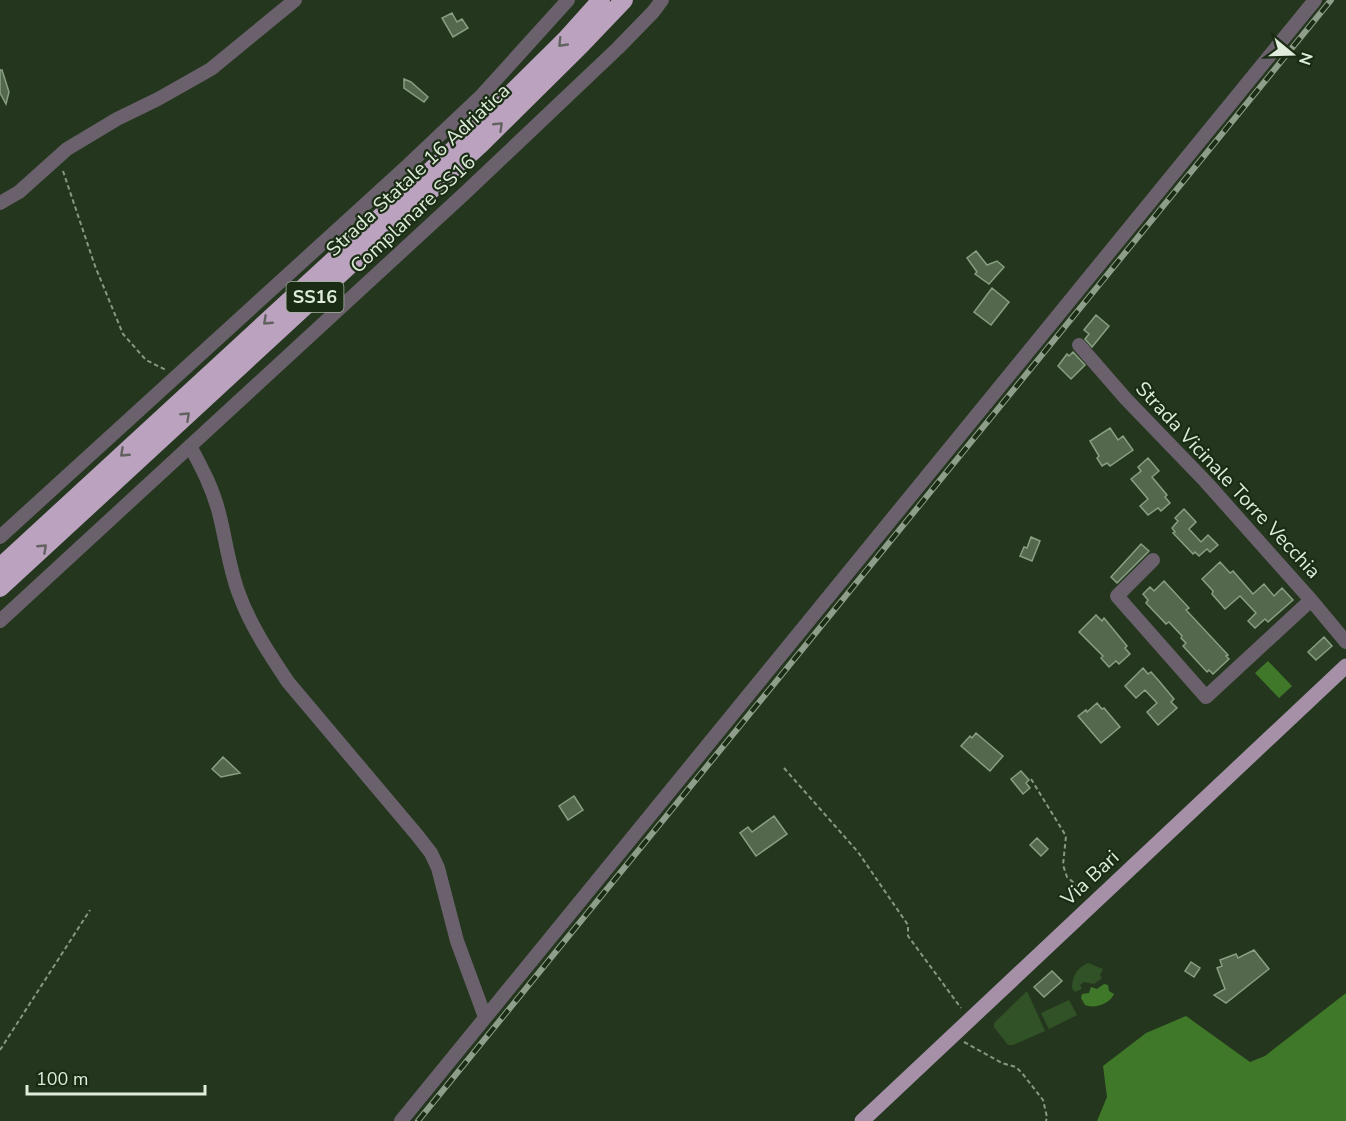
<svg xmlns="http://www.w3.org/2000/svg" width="1346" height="1121" font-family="'Nunito Sans',sans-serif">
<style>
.green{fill:#315226}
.water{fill:#3f7829}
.building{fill:#53684c;stroke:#899f82;stroke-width:1.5}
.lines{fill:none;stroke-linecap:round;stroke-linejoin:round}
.path{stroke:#889783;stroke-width:2;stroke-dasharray:4.5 3;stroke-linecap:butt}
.minor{stroke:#6b616d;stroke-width:14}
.major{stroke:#a590a8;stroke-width:15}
.highway{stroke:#bba2bf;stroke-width:18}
.rail-casing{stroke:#8f9e8a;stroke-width:6}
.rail{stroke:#1a2d14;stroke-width:4;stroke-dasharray:11;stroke-linecap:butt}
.oneway{stroke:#626261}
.labels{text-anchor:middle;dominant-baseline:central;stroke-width:4.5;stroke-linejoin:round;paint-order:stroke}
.shield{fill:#1a2d14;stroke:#a4b29f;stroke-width:1.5}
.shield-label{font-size:18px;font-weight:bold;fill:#dfebdb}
.street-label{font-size:20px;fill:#dfebdb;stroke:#1a2d14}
</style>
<rect width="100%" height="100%" fill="#24371e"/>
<path class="green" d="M1088 963 1103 969 1100 975 1102 978 1094 984 1084 982 1080 985 1082 989 1075 992 1072 988C1072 976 1078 967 1088 963Z
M1027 991 1045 1031 1013 1045H1008L994 1027V1023Z
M1069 1000 1077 1015 1049 1029 1041 1013Z"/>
<path class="water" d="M1268 661 1292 686 1279 698 1255 673Z
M1104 984 1108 985 1109 991 1114 994C1110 1004 1094 1009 1085 1005L1081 998 1082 994 1089 993 1091 987 1097 989Z
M1346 993V1121H1097L1107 1097 1103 1066 1146 1033 1186 1016 1250 1062 1265 1056Z"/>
<path class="building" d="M452 13 457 22 462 19 468 28 453 37 442 18Z
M0 70H2L9 92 6 104 0 93Z
M404 79 411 82 428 97 424 102 404 88Z
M976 251 987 265 997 261 1004 267 989 284 975 274 977 272 967 258Z
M992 288 1009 302 991 325 974 312Z
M1096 315 1109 326 1092 347 1085 339 1089 334 1084 330Z
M1073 352 1085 365 1071 379 1058 366 1067 354 1069 356Z
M1110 428 1118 440 1123 436 1133 450 1110 466 1107 463 1102 466 1097 458 1099 456 1090 441Z
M1148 458 1159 471 1152 477 1167 495 1165 497 1170 503 1161 511 1158 508 1148 515 1140 506 1148 499 1131 479 1141 471 1138 467Z
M1184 509 1196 522 1189 529 1201 542 1208 535 1218 545 1210 552 1207 549 1199 556 1195 552 1193 554 1173 533 1175 532 1172 528 1178 521 1175 518Z
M1031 537 1040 541 1032 561 1020 556 1024 547 1027 548Z
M1141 544 1149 551 1117 583 1111 577Z
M1220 562 1230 573 1233 571 1253 594 1264 584 1274 596 1282 588 1293 600 1268 622 1265 619 1255 628 1248 621 1256 613 1240 596 1225 609 1212 594 1213 591 1202 579Z
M1164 581 1189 608 1186 610 1228 655 1226 656 1229 659 1213 674 1209 670 1207 672 1183 646 1186 643 1181 638 1182 636 1169 622 1166 624 1146 603 1148 600 1143 594 1150 587 1154 591Z
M1096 615 1102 621 1104 618 1127 646 1125 648 1130 654 1119 664 1116 661 1109 667 1101 658 1103 656 1079 632Z
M1324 637 1332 646 1316 660 1308 652Z
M1143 668 1148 674 1151 672 1159 681 1174 699 1171 702 1177 708 1158 725 1147 712 1157 703 1145 690 1136 698 1125 686Z
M1097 703 1102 709 1104 708 1120 727 1101 743 1078 716 1086 710 1087 712Z
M976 733 1003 756 990 771 961 746 970 736 972 738Z
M223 757 240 773 221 777 212 769Z
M1021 771 1029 780 1026 783 1030 788 1023 794 1011 779Z
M574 796 583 810 568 820 559 806Z
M774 816 787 834 756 856 740 833 748 827 752 832Z
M1037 838 1048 849 1041 856 1030 845Z
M1254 950 1269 969 1226 1003 1214 995 1225 989 1217 968 1222 966 1220 960 1236 954 1238 958Z
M1191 962 1200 968 1194 977 1185 971Z
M1052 971 1062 981 1044 997 1034 987Z"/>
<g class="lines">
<path class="path" d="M63 171 95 266 123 334 146 360 166 370
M784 768 858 852 908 925V936L961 1008
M1031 779 1066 836 1063 865 1067 877 1087 894
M964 1042 1002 1063 1016 1067 1022 1073 1043 1100 1047 1117 1046 1121
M0 1050 90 910"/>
<path class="minor" d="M0 203 19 192 67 149 117 119 158 99 211 69 295 0
M1079 345 1126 399 1206 482 1311 600 1346 642
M190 446C202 468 213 489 219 513 226 540 229 568 239 594 250 625 270 655 288 682L417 835 431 853 438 868 457 941 485 1017
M0 537 405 168 482 95 568 0
M1153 560 1117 596 1206 697 1311 600
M0 621 465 193 618 48 653 12 662 0
M401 1121 1315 0"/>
<path class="major" d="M862 1121 1346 666"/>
<path class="highway" d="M0 567 468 136 565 40 601 0
M0 588 479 146 581 45 624 0"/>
<defs>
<path id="rail" d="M418 1121 1331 0"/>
</defs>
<use href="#rail" class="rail-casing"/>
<use href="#rail" class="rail"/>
</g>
<defs><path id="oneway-chevron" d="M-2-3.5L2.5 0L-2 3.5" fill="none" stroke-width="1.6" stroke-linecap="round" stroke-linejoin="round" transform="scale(1.5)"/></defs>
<g class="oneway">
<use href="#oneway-chevron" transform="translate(562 43) rotate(134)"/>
<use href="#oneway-chevron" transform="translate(499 126) rotate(-44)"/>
<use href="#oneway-chevron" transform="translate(267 321) rotate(137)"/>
<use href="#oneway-chevron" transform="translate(186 416) rotate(-43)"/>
<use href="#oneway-chevron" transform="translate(124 453) rotate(137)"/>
<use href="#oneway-chevron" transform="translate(43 548) rotate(-43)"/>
</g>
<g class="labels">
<rect class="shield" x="286.5" y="282" width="57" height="30" rx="4.5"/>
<g class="shield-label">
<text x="315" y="297">SS16</text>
</g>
<g class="street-label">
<text transform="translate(418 170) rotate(-43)">Strada Statale 16 Adriatica</text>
<text transform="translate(413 214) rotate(-43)">Complanare SS16</text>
<text transform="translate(1228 480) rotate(47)">Strada Vicinale Torre Vecchia</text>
<text transform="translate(1090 878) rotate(-43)">Via Bari</text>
</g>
</g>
<g transform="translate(1292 54) rotate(109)" stroke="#1a2d14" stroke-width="4.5" paint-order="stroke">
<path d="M0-4.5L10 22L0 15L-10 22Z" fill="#dfebdb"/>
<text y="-9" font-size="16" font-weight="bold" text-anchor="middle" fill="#dfebdb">N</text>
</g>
<path d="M27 1085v9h178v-9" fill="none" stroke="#dfebdb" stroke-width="3"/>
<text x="36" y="1085" font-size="18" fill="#dfebdb" stroke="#1a2d14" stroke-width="4.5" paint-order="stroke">100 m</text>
</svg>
